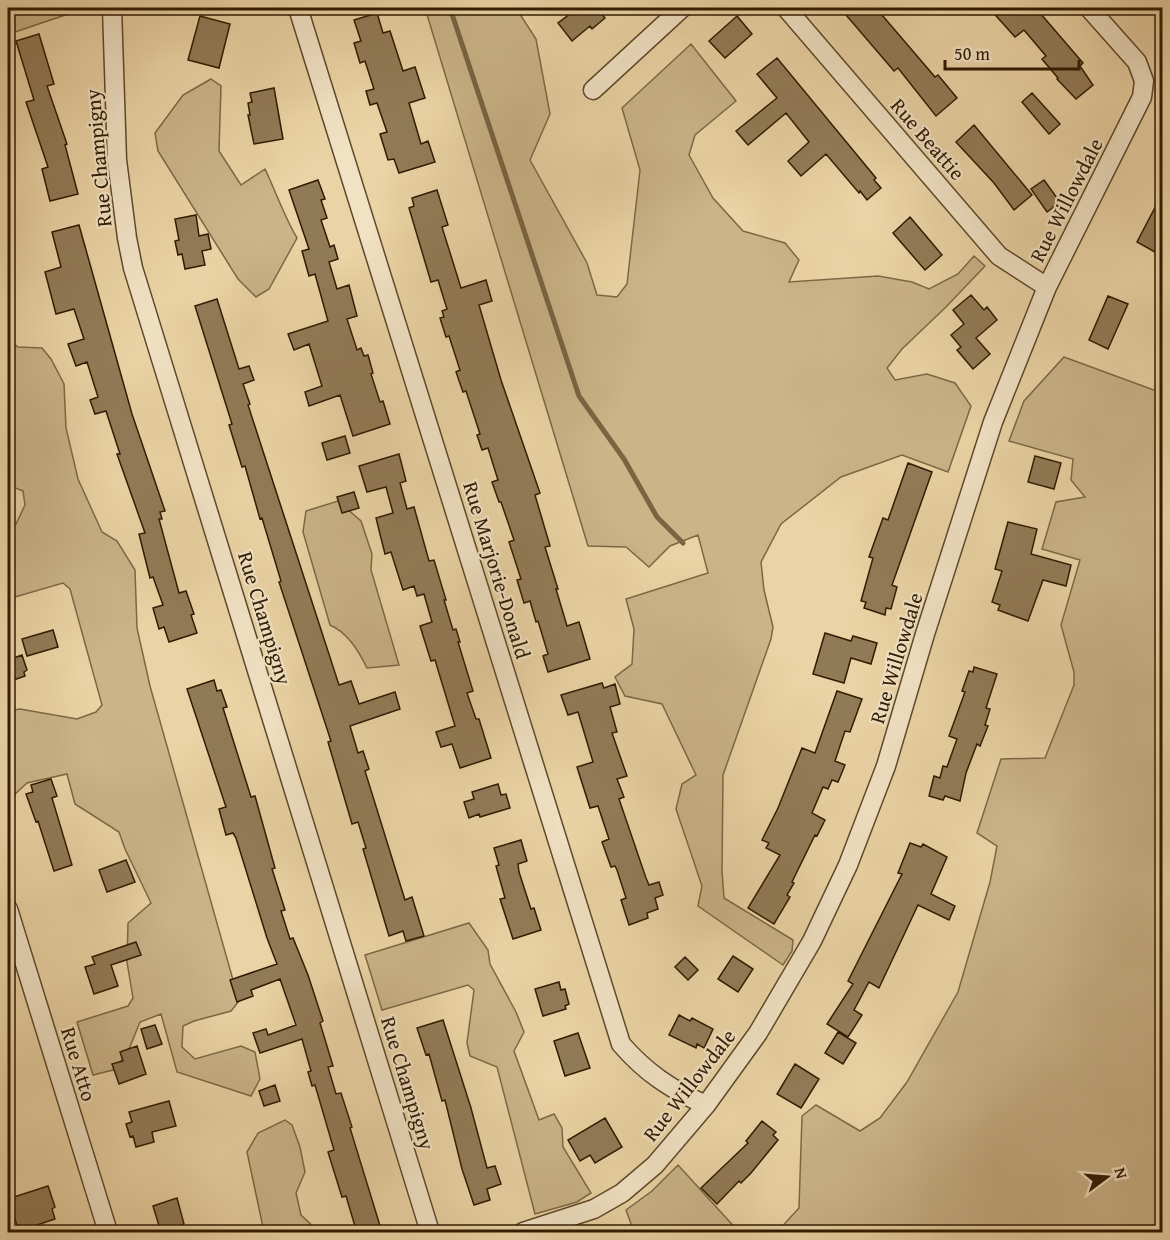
<svg xmlns="http://www.w3.org/2000/svg" width="1170" height="1240" font-family="'Gentium Book Plus',serif">
<style>
.green{fill:#cab488;stroke:#7d6844;stroke-width:1.5}
.lines{fill:none;stroke-linecap:round;stroke-linejoin:round}
.stream{stroke:#7a6442;stroke-width:5}
.building{fill:#917b56;stroke:#301b01;stroke-width:1.5}
.minor-casing{stroke:#5e492a;stroke-width:21}
.minor{stroke:#f1e2c4;stroke-width:18}
.labels{text-anchor:middle;dominant-baseline:central;stroke-width:4.5;stroke-linejoin:round;paint-order:stroke}
.street-label{font-size:21px;fill:#301b01;stroke:#f1e2c4}
</style>
<rect width="100%" height="100%" fill="#ead3a4"/>
<filter id="stains"><feTurbulence type="fractalNoise" baseFrequency=".00333" numOctaves="4"/><feColorMatrix values="0 0 0 0 .2 0 0 0 0 .09 0 0 0 0 .02 0 0 0 .5 -.17"/></filter>
<radialGradient id="worn" r=".72"><stop offset=".6" stop-color="#630" stop-opacity="0"/><stop offset="1" stop-color="#630" stop-opacity=".3"/></radialGradient>
<path class="green" d="M8 8H86L12 33 8 21Z
M425 8H516L536 39 550 114 530 160 587 263 597 295 617 297 627 284 640 170 622 108 691 44 736 101 695 135 689 155 713 198 743 231 785 243 799 260 789 282 878 276 912 282 929 289 958 274 974 256 985 266 946 307 902 349 887 368 895 380 927 374 955 383 971 406 948 472 902 455 841 477 781 524 761 562 764 590 773 627 771 639 723 775 722 871 724 898 793 940 792 951 783 965 698 906 702 886 676 809 682 784 696 775 662 704 625 696 615 677 632 664 634 629 626 599 708 573 698 535 670 546 649 567 626 547 588 546Z
M211 79 221 86 219 151 241 185 265 169C276 192 284 216 297 238L269 289 256 297 238 279 158 151 155 133 183 95Z
M8 339 18 347 42 348 51 359 64 384 66 428 78 479 102 532 117 541 135 570 137 628 150 686 239 1001 231 1011 194 1021 183 1026 182 1047 195 1059 241 1046 255 1052 260 1079 251 1096 177 1072 161 1014 140 1022 127 1054 113 1070 93 1075 77 1022 128 1006 133 998 127 962 128 923 151 903 125 849 119 832 75 804 67 774 27 783 15 794 8 790V711L20 709 77 719 96 712 102 705 70 589 63 583 8 599V526L16 524 25 505 23 491 8 485Z
M1064 357 1162 393V1232H777L799 1208 802 1116 816 1105 860 1131 880 1118 907 1082 958 992 990 882 997 846 977 833 1001 759 1045 758 1074 685V672L1061 625 1080 560 1042 549 1056 502 1085 497 1071 480 1073 459 1009 441 1024 401Z
M338 501 361 521 372 554 371 570 399 665 367 668C358 650 348 633 330 625L303 532 306 511Z
M469 923 488 950 490 964 516 1012 524 1032 514 1051 539 1120 554 1114 562 1128 563 1147 591 1193 577 1202 535 1214 497 1067 470 1056 467 1043 474 990 468 985 382 1010 365 955Z
M285 1120 292 1125 300 1147 305 1172 296 1193 301 1215 319 1232H264L247 1152 258 1133Z
M678 1165 739 1232H634L626 1210 652 1191Z"/>
<g class="lines">
<path class="stream" d="M450 8 579 396 624 459 657 517 683 543"/>
</g>
<path class="building" d="M578 8H597L605 18 592 29 590 26 572 41 558 23Z
M840 8H876L935 77 938 75 957 98 936 116 898 68 894 71Z
M989 8H1031L1037 15 1040 13 1083 63 1080 66 1093 85 1076 99 1057 79 1058 78 1042 59 1046 56 1024 30 1015 37Z
M377 13 383 33 390 31 403 71 415 67 425 98 409 103 421 144 428 141 435 162 399 173 394 159 388 160 380 134 387 132 377 103 370 105 366 91 374 89 365 61 360 63 354 43 361 41 354 20Z
M200 16 230 24 219 68 188 60Z
M737 16 752 34 725 58 709 41Z
M39 34 54 84 47 86 67 144 65 145 78 194 50 201 42 169 48 167 26 102 34 100 16 41Z
M777 58 876 178 874 180 881 188 867 200 860 191 859 193 826 154 801 176 788 161 809 142 786 113 748 145 736 131 777 98 757 74Z
M274 88 283 139 254 144 248 115H250L248 103 252 102 250 93Z
M1032 93 1060 124 1049 134 1022 102Z
M974 125 1032 195 1014 210 994 183 956 142Z
M318 180 325 199 321 200 327 218 321 220 330 247 334 245 338 259 329 262 337 289 349 285 357 316 347 319 357 350 361 348 364 356 368 355 373 373 371 374 380 402 383 401 390 424 353 436 340 395 309 406 305 392 322 386 309 344 294 350 288 334 328 321 315 274 309 276 302 251 309 249 289 190Z
M1044 180 1060 202 1047 212 1031 189Z
M437 190 448 225 442 227 461 288 486 280 492 301 479 305 501 380 540 493 535 495 550 546 545 547 558 589H556L567 626 579 622 590 659 548 672 543 656 548 654 538 621 536 622 530 601 524 603 517 580 521 579 509 542 514 540 501 502H499L492 482 498 480 488 448 482 450 477 435 480 434 466 391 463 392 456 372 460 370 449 336 446 337 440 318 444 317 442 311 447 309 438 280 431 282 409 208 414 206 412 198Z
M1162 194V256L1137 242Z
M196 215 199 236 208 234 211 249 202 251 205 265 185 269 182 254 178 255 175 241 179 240 175 219Z
M910 217 942 255 925 270 893 233Z
M79 225 132 414 165 511 160 512 162 519H159L179 593 186 591 194 614 191 615 197 633 169 642 164 627 159 629 153 608 163 605 153 577 150 578 139 534 145 533 117 454H120L106 411 95 414 90 400 98 397 87 362 76 366 68 344 84 339 74 309 56 314 45 272 61 267 52 232Z
M971 295 984 310 987 307 997 320 976 338 990 354 973 369 957 350 961 347 951 335 964 324 953 310Z
M1108 296 1128 304 1108 349 1089 340Z
M217 299 239 369 249 366 254 380 243 384 250 404 248 405 339 685 351 681 359 704 395 692 400 709 350 726 358 753 363 751 369 769 365 771 405 900 412 897 424 936 406 941 403 931 389 936 363 849 366 848 358 822 352 824 328 742 331 741 279 582 281 581 262 518 260 519 245 466 242 467 229 425 232 424 195 306Z
M345 436 350 453 327 460 322 443Z
M399 454 406 481 400 483 407 509 414 507 429 561 434 560 446 600H444L453 630 456 629 460 642H458L473 691 467 693 476 719H479L491 758 460 768 452 744 441 747 436 732 455 726 435 660 431 661 420 626 432 622 424 594 417 596 414 586 403 590 391 552 385 554 376 518 393 513 386 487 367 492 359 466Z
M1035 456 1061 463 1054 489 1028 482Z
M908 463 932 472 892 585 897 587 891 609 886 608 885 615 864 608 866 602 861 601 873 558 869 557 883 518 888 520Z
M354 492 359 508 342 513 337 497Z
M1008 522 1037 529 1031 554 1071 565 1066 586 1043 580 1028 621 998 610 1000 605 992 602 1002 571 995 569Z
M53 630 58 647 27 656 22 639Z
M825 633 851 641 853 636 877 643 871 664 851 658 844 683 813 674Z
M22 655 27 670 24 672 25 676 8 682V660Z
M974 667 997 674 986 708 990 709 985 725 988 726 980 746 977 744 966 773 960 801 945 796 943 800 929 796 934 776 940 778 943 766 947 767 957 739 949 736 965 692 962 691 969 671 973 672Z
M214 680 217 691 221 690 227 707 223 708 251 797 255 796 275 868 272 869 285 910 281 911 290 939 293 938 308 975 323 1021 320 1023 333 1066 328 1067 336 1094 341 1093 352 1127 350 1128 381 1229 368 1233H357L346 1196 342 1197 328 1152 334 1150 315 1085 312 1086 308 1072 311 1071 302 1039 260 1053 253 1033 266 1029 268 1035 296 1025 280 979 251 990 253 996 237 1002 230 980 277 964 267 938 236 838 233 833 226 835 219 809 226 807 187 689Z
M602 683 604 688 615 684 620 704 610 707 617 732 612 733 627 776 617 779 624 797 619 799 646 878 649 885 659 882 663 895 655 898 658 909 647 913 648 918 629 925 621 900 626 898 617 870 615 866 611 867 602 842 609 839 598 806 590 808 577 767 593 762 578 712 568 715 561 695Z
M837 691 862 699 850 732 845 731 835 761 845 765 838 782 832 780 828 789 823 787 812 813 825 820 817 836 815 835 792 882 794 883 787 895 790 897 774 924 748 908 780 855 766 848 769 843 762 840 778 808 802 748 815 753Z
M51 779 57 796 52 798 72 865 54 871 38 821 36 822 26 794 33 792 31 785Z
M498 784 501 795 506 794 510 808 480 817 479 814 469 818 464 802 474 799 472 792Z
M521 840 527 861 518 864 519 872 531 909 534 908 541 930 513 939 500 899 505 898 496 866 499 865 494 848Z
M910 843 921 847 923 844 947 857 931 894 955 906 949 920 918 905 879 988 869 982 854 1010 862 1015 848 1037 827 1024 853 984 848 981 902 874 898 873Z
M126 860 135 882 107 892 99 870Z
M136 942 141 955 111 965 118 986 94 994 85 967 95 964 92 957Z
M733 956 753 969 738 992 718 979Z
M685 957 698 970 688 980 675 967Z
M559 982 561 990 565 989 569 1004 565 1006 566 1009 543 1016 535 989Z
M679 1015 690 1021 692 1018 713 1029 704 1048 697 1044 696 1048 669 1035Z
M443 1020 471 1108 487 1168 495 1166 501 1184 487 1189 490 1200 474 1205 462 1169 445 1100 442 1101 429 1054 426 1055 417 1028Z
M155 1025 162 1044 147 1049 141 1029Z
M838 1032 856 1043 843 1064 825 1053Z
M578 1033 590 1068 565 1076 554 1041Z
M137 1046 146 1074 119 1084 112 1064 123 1061 120 1052Z
M795 1064 819 1079 801 1108 777 1094Z
M275 1085 280 1101 264 1106 259 1091Z
M169 1101 176 1126 152 1132 154 1142 136 1147 133 1136 130 1137 126 1124 132 1122 129 1112Z
M605 1118 622 1147 595 1163 590 1155 580 1161 568 1140Z
M762 1121 776 1132 773 1135 778 1140 751 1173 741 1183 739 1181 717 1204 701 1188 748 1143 746 1141Z
M48 1186 55 1207 52 1209 55 1219 19 1231 8 1199Z
M177 1198 184 1224 161 1232 153 1206Z"/>
<g class="lines">
<defs>
<path id="minor" d="M112 8 117 160 127 238 133 268 430 1232
M298 8 621 1044C646 1073 672 1090 706 1105
M786 8 999 256 1047 287
M593 90 682 8
M8 909 108 1232
M523 1232 594 1209 622 1193 655 1165 706 1105 758 1033 812 941 848 865 886 766 925 634 993 422 1047 287 1142 97 1144 81 1137 62 1089 8"/>
</defs>
<use href="#minor" class="minor-casing"/>
<use href="#minor" class="minor"/>
</g>
<g class="labels">
<g class="street-label">
<text transform="translate(928 139) rotate(49)">Rue Beattie</text>
<text transform="translate(98 158) rotate(-95)">Rue Champigny</text>
<text transform="translate(1066 200) rotate(-63)">Rue Willowdale</text>
<text transform="translate(497 570) rotate(73)">Rue Marjorie-Donald</text>
<text transform="translate(265 618) rotate(73)">Rue Champigny</text>
<text transform="translate(896 658) rotate(-73)">Rue Willowdale</text>
<text transform="translate(79 1064) rotate(73)">Rue Atto</text>
<text transform="translate(408 1083) rotate(73)">Rue Champigny</text>
<text transform="translate(689 1085) rotate(-52)">Rue Willowdale</text>
</g>
</g>
<rect width="1170" height="1240" fill="none" stroke="#ead3a4" stroke-width="30"/>
<rect x="9" y="9" width="1152" height="1222" fill="none" stroke="#301b01" stroke-width="3"/>
<rect x="15" y="15" width="1140" height="1210" fill="none" stroke="#301b01" stroke-width="1.5"/>
<g transform="translate(1107 1177) rotate(74)" stroke="#f1e2c4" stroke-width="4.5" paint-order="stroke">
<path d="M0-4.5L10 22L0 15L-10 22Z" fill="#301b01"/>
<text y="-9" font-size="16" font-weight="bold" text-anchor="middle" fill="#301b01">N</text>
</g>
<path d="M945 60v9h134v-9" fill="none" stroke="#301b01" stroke-width="3"/>
<text x="954" y="60" font-size="18" fill="#301b01" stroke="#f1e2c4" stroke-width="4.5" paint-order="stroke">50 m</text>
<rect width="100%" height="100%" filter="url(#stains)"/>
<rect width="100%" height="100%" fill="url(#worn)"/>
</svg>
